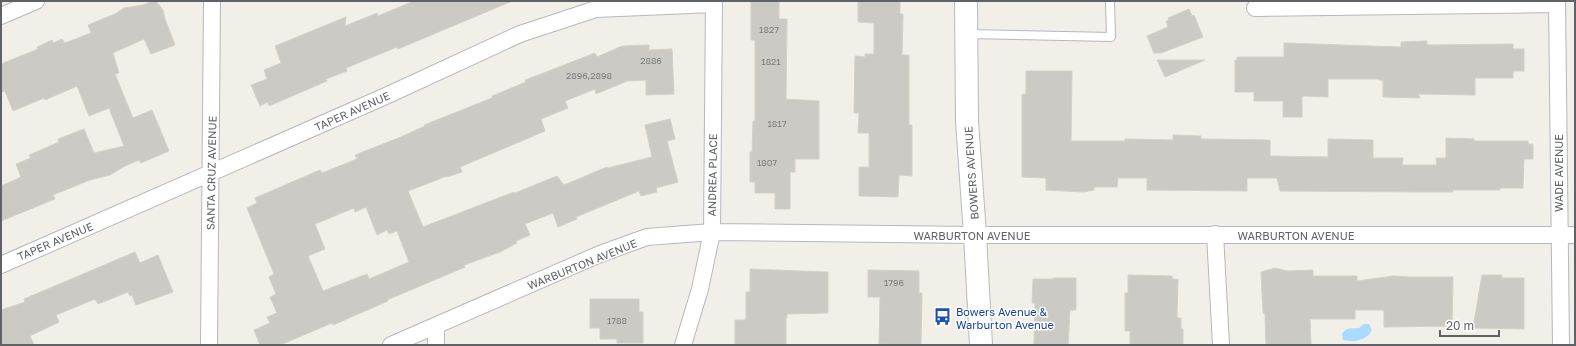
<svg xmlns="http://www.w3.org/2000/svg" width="1576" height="346" font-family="'Golos Text',sans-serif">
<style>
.water{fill:#aadaff}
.building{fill:#cccac5;stroke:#d6d1c6;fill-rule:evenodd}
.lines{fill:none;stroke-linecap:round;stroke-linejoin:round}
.lane-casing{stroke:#b5b8bc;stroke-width:10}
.street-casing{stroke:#b5b8bc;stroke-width:18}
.secondary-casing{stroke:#b6babf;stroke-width:24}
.lane{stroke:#fff;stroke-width:8}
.street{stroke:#fff;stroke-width:16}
.secondary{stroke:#fff;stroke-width:22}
.labels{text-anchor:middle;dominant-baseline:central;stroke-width:3;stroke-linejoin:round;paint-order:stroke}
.number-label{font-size:9px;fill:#7a7d7f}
.street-label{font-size:11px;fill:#5f6368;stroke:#fff}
.transit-label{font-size:11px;fill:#164399;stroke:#fff;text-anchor:start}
</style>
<rect width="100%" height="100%" fill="#f1efe8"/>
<path class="water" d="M1364 324H1369L1372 330C1367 340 1354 343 1343 340L1342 334C1347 326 1351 329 1359 328Z"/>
<path class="building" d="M153 1H156L163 10 165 19 175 45 151 54 144 39 113 53 119 73 115 74 133 118 152 110 169 151 141 163 139 160 125 166 110 175 90 180 53 195 55 199 1 221V186L21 177 16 164 31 158 29 155 59 142 58 139 84 129 94 153 124 146 109 108 89 116 77 86 45 100 44 98 13 111 5 91 1 92V64L38 49 37 47 52 40 53 43 62 39 65 43 91 33 88 25 115 14 124 8 143 5Z
M414 1 510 2 398 49 397 47 346 68 347 71 326 79 327 81 269 106 268 102 260 106 251 85 267 79 264 70 281 63 275 46 346 17 345 26 377 13 378 16Z
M751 1H779V19H787L786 99 819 101V159H795V172H790V209H775V193H755V182H750V152H752L753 121H755V40H751Z
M858 1H900V14H903L902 55H909V125H912V176L899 175 898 197 859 196V167H869V133H858L859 113H854L855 56 865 57V54H874V23L858 22Z
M1189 9 1192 16 1194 15 1203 37 1161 53H1154L1147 36 1168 27 1166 21 1169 20 1168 18Z
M1427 41V45L1513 44V49H1524V71H1513V78H1475V95L1418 94 1420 98 1383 97V80H1379V79H1328V97L1302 96V117H1283V101H1254V92H1235V60H1237V57H1284V43L1401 47V42Z
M649 45V50L672 49 674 94 646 95V80L627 81 596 94 595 89 565 101 568 108 541 119 545 131 460 167 462 172 447 177V176L408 191 423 227 514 192 515 193 557 176 564 185 607 167 608 168 652 157 645 125 670 119 675 139 667 141 678 182 656 188 657 192 641 196 639 191 576 217 577 219 558 227 553 213 525 224 530 235 516 241 517 243 500 252 464 265 465 267 387 300 388 301 333 325 332 323 280 345H260L254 330 270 323 267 317 277 313 270 297 276 294 269 277 274 274 247 208 257 203 255 198 320 170 322 173 357 159 355 155 401 137 425 126 424 125 492 98V96L526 82 525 80 554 69 595 53 597 57 622 46ZM366 207 377 235 387 230 389 234 397 231 409 262 369 279 367 274 323 291 308 256 325 249 315 224 354 208 355 212Z
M1157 60H1205L1165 77Z
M1026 71H1072L1071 141H1125V139L1173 140V135L1201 136V139L1270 140V156L1328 157V139L1373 140V158H1403L1402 165H1437L1436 158H1446V138L1474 139V141H1528V144H1533V159H1524L1523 188H1500V190H1453V192H1421L1280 191 1277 178H1247V191L1147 190V178H1118L1117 187H1094V190L1084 192 1046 190V178L1022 177V94H1026Z
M135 252 140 263 158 255 173 292 136 305 132 295 130 296 128 292 98 304 95 299 56 315 59 322 30 336 34 345H1V310L25 302 24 299Z
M1275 268 1287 271 1313 270V276H1357V281L1393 276 1409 277H1453L1452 326 1384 327V310H1355V319H1310L1311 345H1266L1265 314 1263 313 1261 272Z
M750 269 828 272V313L787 314V318H786V345H735V320H746V292H750Z
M868 270 919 271V293H922L921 345 879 344 880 297H868Z
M1128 275 1172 276V279H1178L1177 318H1181V329H1183V345L1130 344V331H1125V293H1128Z
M1482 275H1502V278H1524V329L1473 328Z
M1053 278H1076V310H1070L1068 345H1034L1035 303H1032L1033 279H1053Z
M590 299H639V312H643V343H617V339H600V328H590Z"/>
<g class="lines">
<defs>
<path id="lane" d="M967 34 1111 37 1110 1"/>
<path id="street" d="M1557 1 1561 345
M1255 8 1557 4
M1 16 36 1
M1215 234 1221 345
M1 265 388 95 520 34 596 9 714 4
M436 326V345
M209 345 212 1
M391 345 600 254 647 237 712 232 975 235H1575
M683 345 700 289 712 232 714 1"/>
<path id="secondary" d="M966 1 967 121 975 235 981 345"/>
</defs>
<use href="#lane" class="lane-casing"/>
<use href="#street" class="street-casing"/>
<use href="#secondary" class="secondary-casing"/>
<use href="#lane" class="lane"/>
<use href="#street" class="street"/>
<use href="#secondary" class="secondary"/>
</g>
<defs>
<symbol id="bus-bare" viewBox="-9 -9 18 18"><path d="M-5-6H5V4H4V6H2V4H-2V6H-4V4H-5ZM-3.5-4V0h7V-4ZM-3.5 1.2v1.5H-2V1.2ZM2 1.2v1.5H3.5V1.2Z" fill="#1a4fb4" stroke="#fff" stroke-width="2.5" paint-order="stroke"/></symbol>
</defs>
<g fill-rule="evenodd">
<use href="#bus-bare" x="930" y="304" width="25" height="25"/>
</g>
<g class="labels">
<g class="number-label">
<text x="769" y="29">1827</text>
<text x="651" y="60">2886</text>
<text x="771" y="61">1821</text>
<text x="589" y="75">2896,2898</text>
<text x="777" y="123">1817</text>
<text x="767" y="162">1807</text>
<text x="894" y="282">1796</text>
<text x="617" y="320">1788</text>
</g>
<g class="street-label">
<text transform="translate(352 111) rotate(-24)">TAPER AVENUE</text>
<text transform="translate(211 173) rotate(-89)">SANTA CRUZ AVENUE</text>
<text transform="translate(971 173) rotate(-94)">BOWERS AVENUE</text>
<text transform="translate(1558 173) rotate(-90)">WADE AVENUE</text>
<text transform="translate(712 175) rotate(-89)">ANDREA PLACE</text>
<text x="972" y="235">WARBURTON AVENUE</text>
<text x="1296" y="235">WARBURTON AVENUE</text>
<text transform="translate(55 241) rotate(-23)">TAPER AVENUE</text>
<text transform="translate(582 264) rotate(-22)">WARBURTON AVENUE</text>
</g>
<g class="transit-label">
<text x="956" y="311">Bowers Avenue &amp;<tspan x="956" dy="13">Warburton Avenue</tspan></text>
</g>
</g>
<rect width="1576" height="346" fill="none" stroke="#5f6368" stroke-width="4"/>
<path d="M1440 330v6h59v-6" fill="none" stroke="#5f6368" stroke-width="2"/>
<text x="1446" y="330" font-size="12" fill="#5f6368" stroke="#ffffff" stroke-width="3" paint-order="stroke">20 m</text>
</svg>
